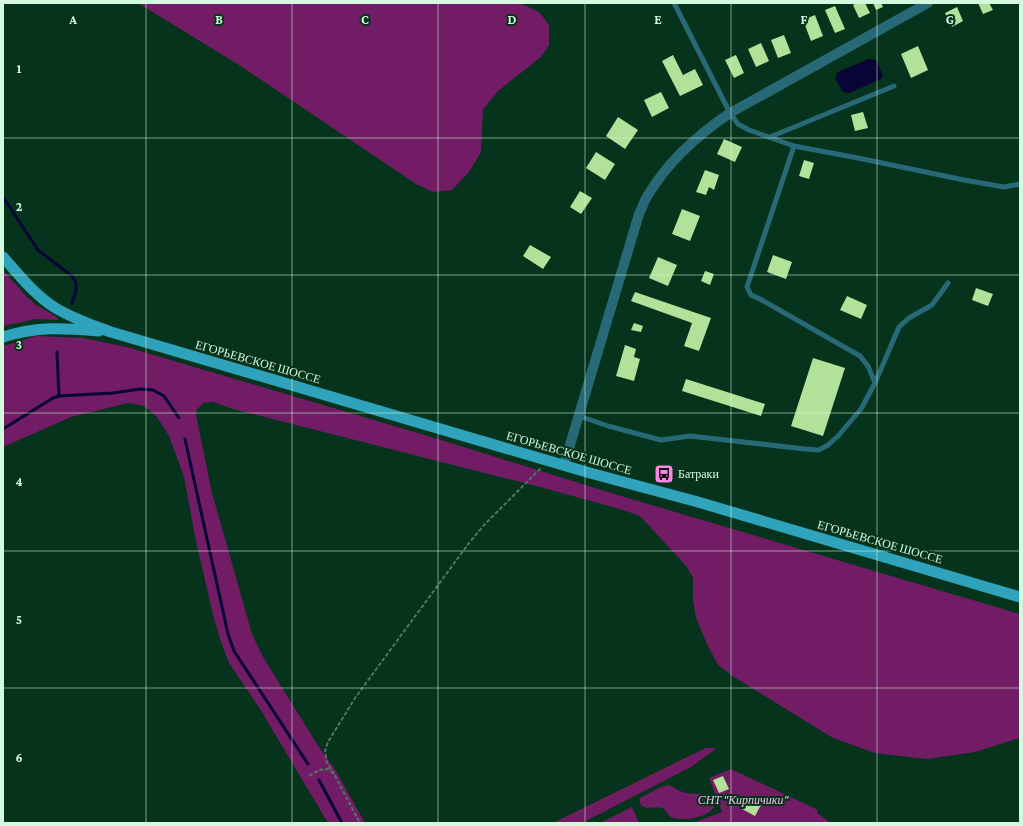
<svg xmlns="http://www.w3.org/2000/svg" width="1023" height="826" font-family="'Crimson Pro',serif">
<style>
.green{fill:#721c65}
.water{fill:#080436}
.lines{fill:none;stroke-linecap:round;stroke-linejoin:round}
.stream{stroke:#080436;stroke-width:3}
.building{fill:#b2e199}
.path{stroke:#4d785f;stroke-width:2;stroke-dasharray:4 2;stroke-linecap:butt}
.service{stroke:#276977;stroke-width:5}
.minor{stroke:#276977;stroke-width:10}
.primary{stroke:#2fa3bb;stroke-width:11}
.grid{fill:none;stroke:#d3fadf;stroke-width:1;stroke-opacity:0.55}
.labels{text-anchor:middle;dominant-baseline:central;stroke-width:4;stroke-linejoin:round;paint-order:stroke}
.street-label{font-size:12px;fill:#d3fadf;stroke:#06331b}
.poi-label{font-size:12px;fill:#d3fadf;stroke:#06331b;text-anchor:start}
.park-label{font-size:12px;font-style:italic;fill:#f2c1e7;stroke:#06331b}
.grid-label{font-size:13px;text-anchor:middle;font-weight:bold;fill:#d3fadf;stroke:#06331b;stroke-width:4;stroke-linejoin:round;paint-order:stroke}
</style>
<rect width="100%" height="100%" fill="#06331b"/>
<path class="green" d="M138 3H520L539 12 549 25V45L541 57 498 91 483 109 481 152 469 172 452 190 433 192 416 184 239 65Z
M3 270 25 295 36 305 57 317 58 320 36 319 3 326Z
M36 336 83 338 127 347 438 439 611 493 1020 614V738L975 752 927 759 875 753 833 738 734 677 718 665 708 646 696 618 693 600V578L687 567 640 516 620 509 540 487 233 409 213 402 204 403 197 409 196 413 197 420 212 493 252 634 263 657 317 744 336 771 365 823H328L260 709 229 663 221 642 213 615 196 541 184 477 169 436 157 417 144 406 128 403 71 417 3 447V346Z
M706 748H717L691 767 582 823H553L687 757Z
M731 769 818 810 817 813 831 823H692L722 812 709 778Z
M668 785C674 787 678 791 683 792 699 798 704 786 714 807 709 816 690 820 680 819 677 819 673 818 670 817 668 815 666 811 664 809 657 804 638 814 640 798L661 787Z
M632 807 639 823H600Z"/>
<path class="water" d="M868 59 876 60 883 75 881 79 849 93 843 92 835 78 838 72Z"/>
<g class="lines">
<path class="stream" d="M3 197 38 250 72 276 76 283V291L72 303
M57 352 59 396
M3 429 53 398 59 396 113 393 140 389 153 390 164 396 179 418
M185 439 228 634 234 651 308 764
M319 780 342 823"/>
</g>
<path class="building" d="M857 3H865L870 13 859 18 853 5Z
M873 3H881L883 7 876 10Z
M978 3H989L993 10 983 14Z
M835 6 845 29 835 33 825 10Z
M957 7 963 21 952 27 945 13Z
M815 15 823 36 811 41 803 20Z
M784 35 791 53 778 58 771 40Z
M761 43 769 61 756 67 748 49Z
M918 46 928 70 911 78 901 54Z
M673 55 683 75 695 69 703 85 680 96 662 61Z
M736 55 744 73 734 78 725 60Z
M661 92 669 108 652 117 644 100Z
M863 112 868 128 855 131 851 115Z
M618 117 638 130 625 149 606 136Z
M724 139 742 147 735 162 717 154Z
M596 152 615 164 605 180 586 168Z
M804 160 814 163 809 179 799 176Z
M705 170 719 175 714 190 709 187 706 195 696 192Z
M580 191 592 198 581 214 570 207Z
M682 209 700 216 690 241 672 234Z
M530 245 551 257 543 269 523 256Z
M773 255 792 262 786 279 767 272Z
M658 257 677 265 668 286 649 278Z
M705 271 714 274 710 285 701 281Z
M976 288 993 294 988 306 972 300Z
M635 292 711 318 699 351 684 346 692 323 631 301Z
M847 296 867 305 861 319 840 310Z
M634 323 643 326 641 332 631 330Z
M625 345 636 349 634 357 640 359 634 381 616 376Z
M813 358 845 368 823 436 791 426Z
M686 379 765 404 761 416 682 391Z
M723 776 729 789 719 793 713 780Z
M749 796 762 803 755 816 742 809Z"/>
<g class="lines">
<path class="path" d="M334 774 327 763 325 751 328 742 355 698 469 543 485 524 541 468
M309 776 319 770 328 769 334 774 360 823"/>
<path class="service" d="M674 3 730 113 738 124 749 130 794 146 858 158 964 180 1004 187 1020 184
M770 137 894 86
M794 146 747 287 751 295 760 299 860 356 868 366 875 383
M579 416 608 426 661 440 690 436 805 449 819 450 828 445 838 436 861 409 875 383 899 327 909 318 932 305 948 283"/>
<path class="minor" d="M564 465 639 214C642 208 644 201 648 195 667 163 699 134 730 113L928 3"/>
<path class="primary" d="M3 257C19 275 34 294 54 307 71 318 92 325 111 332L590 473 698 502 1020 597
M3 337C37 326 65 328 99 331"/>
</g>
<path class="grid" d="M146 3V823M292 3V823M438 3V823M585 3V823M731 3V823M877 3V823M3 138H1020M3 275H1020M3 413H1020M3 551H1020M3 688H1020"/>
<defs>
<symbol id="bus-square" viewBox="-11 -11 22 22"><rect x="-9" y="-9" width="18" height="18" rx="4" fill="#fb86e5" stroke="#06331b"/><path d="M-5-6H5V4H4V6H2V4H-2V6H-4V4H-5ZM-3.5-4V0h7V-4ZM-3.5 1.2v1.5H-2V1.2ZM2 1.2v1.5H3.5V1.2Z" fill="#111"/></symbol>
</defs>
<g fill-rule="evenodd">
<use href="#bus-square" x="653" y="463" width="22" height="22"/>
</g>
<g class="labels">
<g class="street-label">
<text transform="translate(258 362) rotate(16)">ЕГОРЬЕВСКОЕ ШОССЕ</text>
<text transform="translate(569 453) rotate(16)">ЕГОРЬЕВСКОЕ ШОССЕ</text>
<text transform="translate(880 542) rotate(16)">ЕГОРЬЕВСКОЕ ШОССЕ</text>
</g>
<g class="poi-label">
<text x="678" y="474">Батраки</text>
</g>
<g class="park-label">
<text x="743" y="800">СНТ "Кирпичики"</text>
</g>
</g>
<g class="grid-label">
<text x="73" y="24">A</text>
<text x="219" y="24">B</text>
<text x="365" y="24">C</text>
<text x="512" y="24">D</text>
<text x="658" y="24">E</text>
<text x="804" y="24">F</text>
<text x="950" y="24">G</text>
<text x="19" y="73">1</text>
<text x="19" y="211">2</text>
<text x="19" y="349">3</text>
<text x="19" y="486">4</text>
<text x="19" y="624">5</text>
<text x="19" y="762">6</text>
</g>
<rect width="1023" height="826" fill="none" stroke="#d3fadf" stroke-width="8"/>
</svg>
